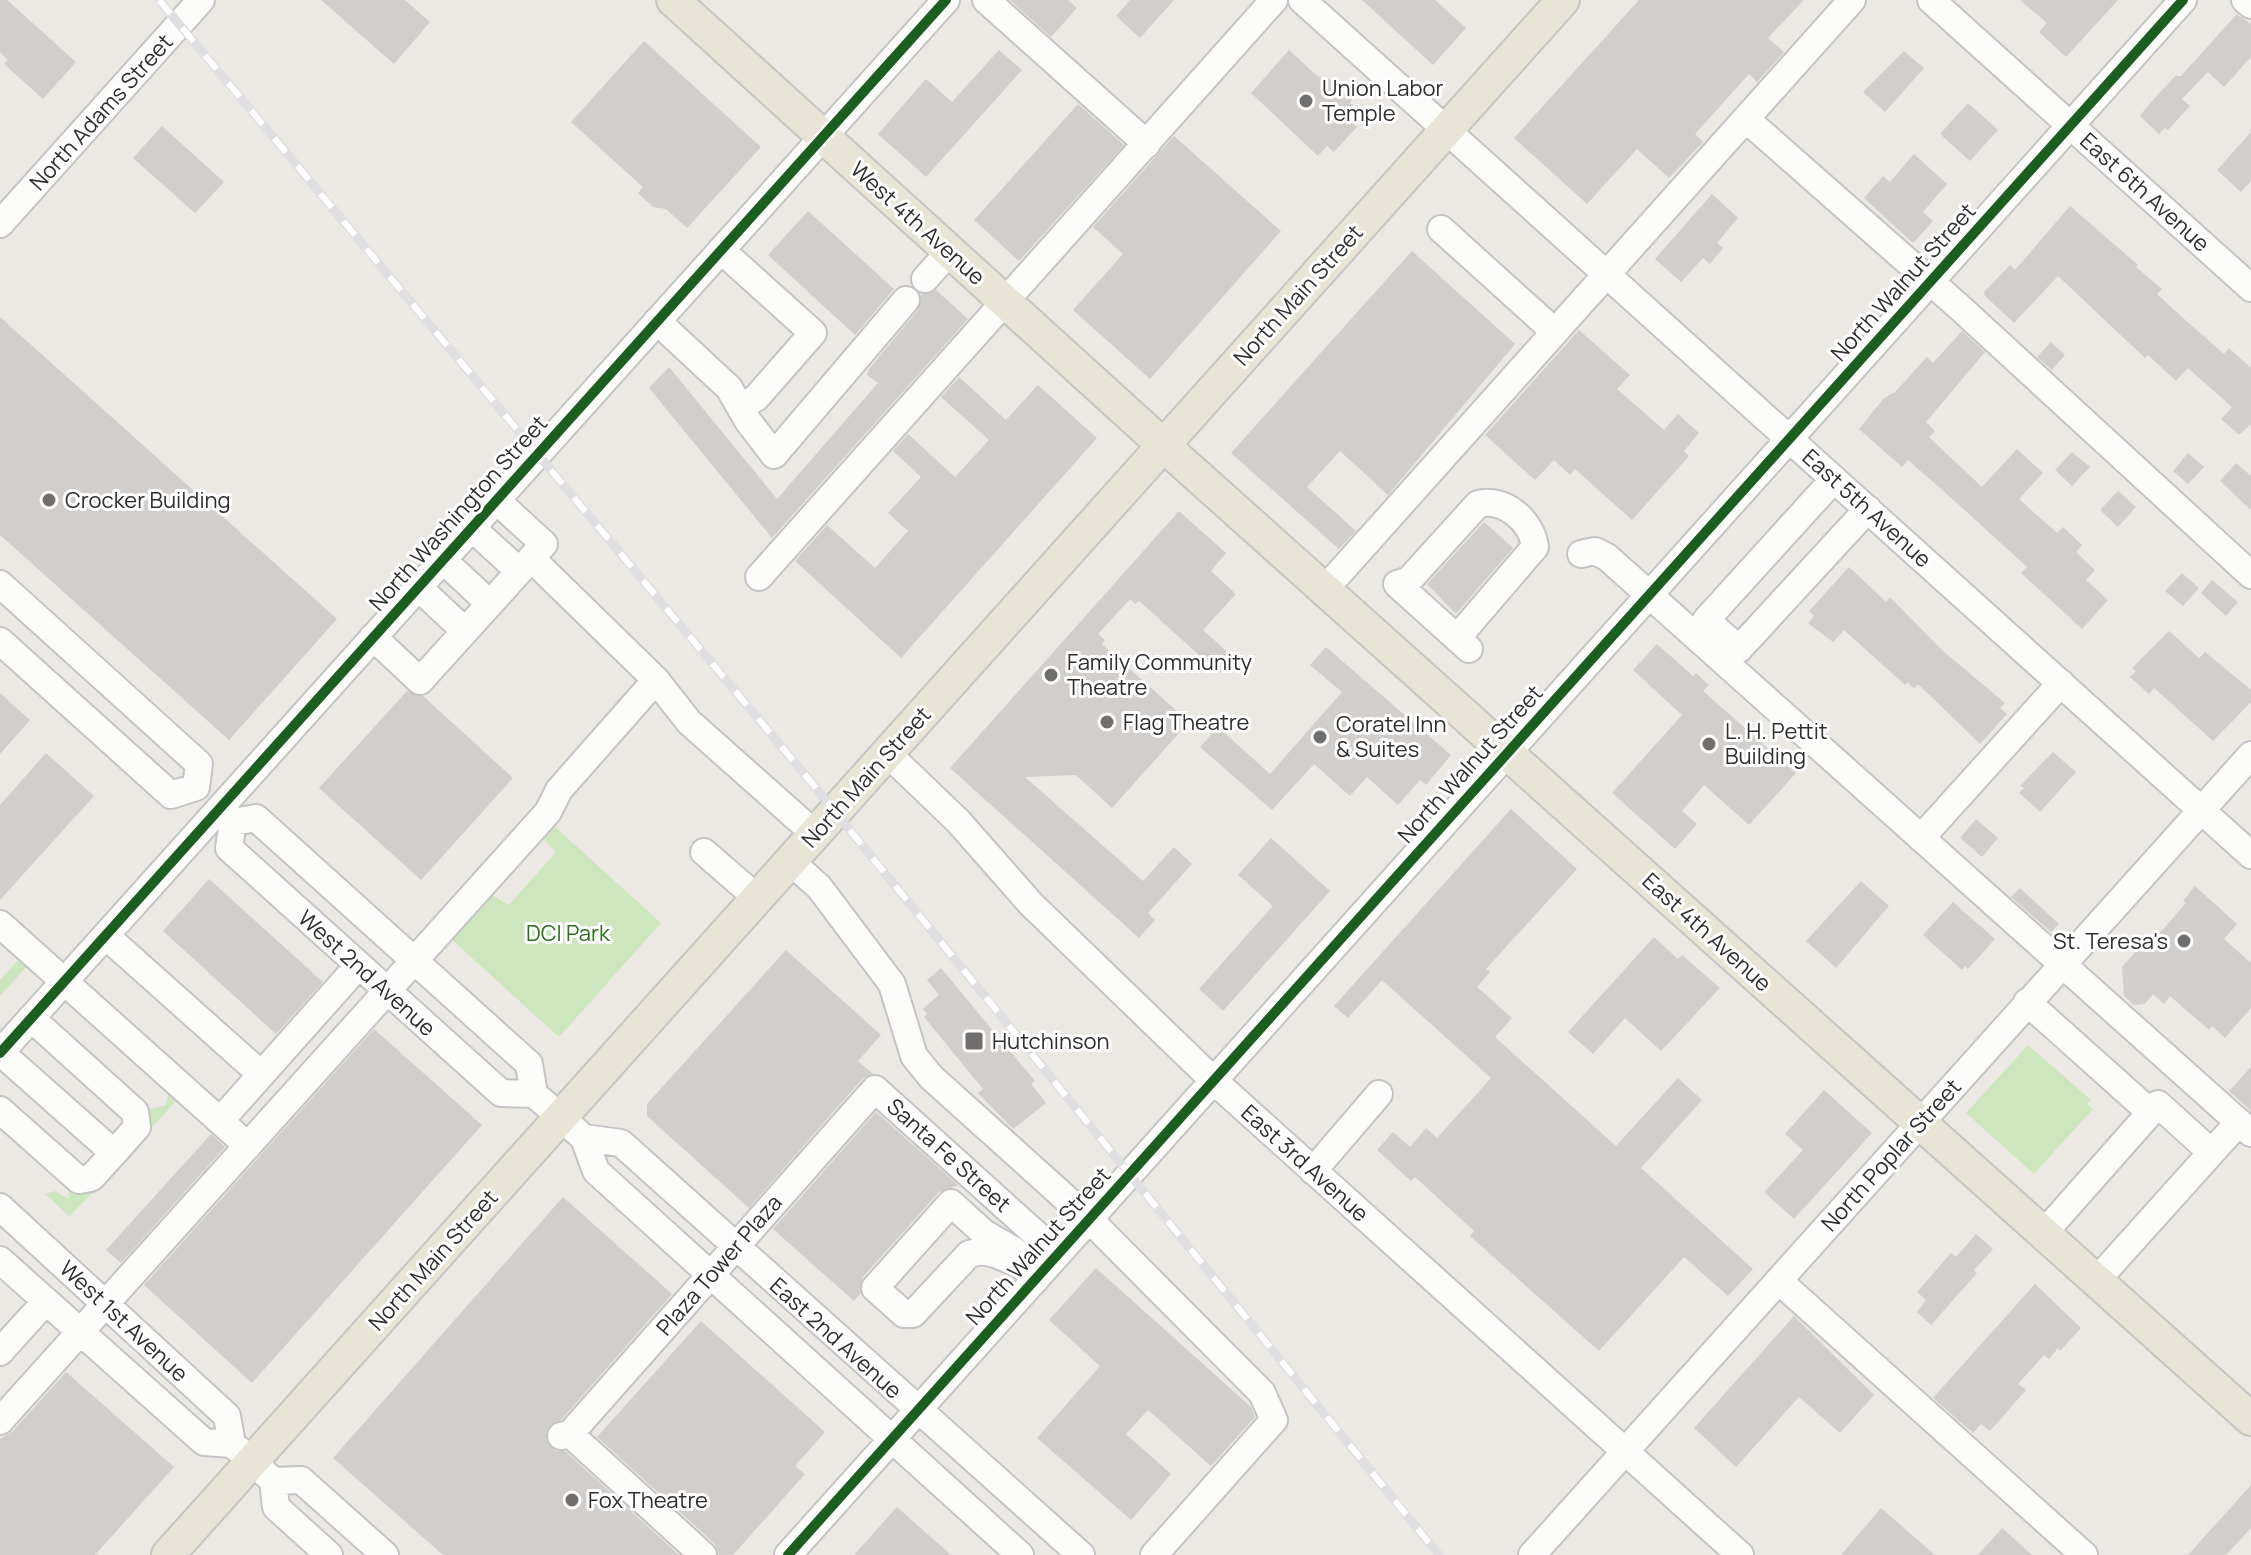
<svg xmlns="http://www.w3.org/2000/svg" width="2251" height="1555" font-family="Manrope,sans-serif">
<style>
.green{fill:#cee6be}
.building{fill:#d1cecb}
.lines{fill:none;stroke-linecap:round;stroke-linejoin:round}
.minor-casing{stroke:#c5c4c5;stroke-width:30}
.major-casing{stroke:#c6c5c4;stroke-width:36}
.minor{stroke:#fcfcfb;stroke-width:26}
.major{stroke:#e8e4d6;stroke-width:32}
.rail-casing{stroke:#dfdfe1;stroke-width:9}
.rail{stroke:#fff;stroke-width:6;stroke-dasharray:18;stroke-linecap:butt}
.cycleway-casing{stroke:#fff;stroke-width:15}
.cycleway{stroke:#1b5e20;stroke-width:10}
.poi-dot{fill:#706f6e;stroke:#fff;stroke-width:3}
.labels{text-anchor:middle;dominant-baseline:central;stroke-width:6;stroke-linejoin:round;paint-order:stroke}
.poi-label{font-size:22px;fill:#2e2e2e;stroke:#fff;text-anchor:start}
.street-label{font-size:22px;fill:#2e2e2e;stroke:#fff}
.park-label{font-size:22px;fill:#2c6e1b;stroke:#fff}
</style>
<rect width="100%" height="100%" fill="#ece8e4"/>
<path class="green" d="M554 826 661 923 559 1037 451 939 492 895 509 905 556 852 543 839Z
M19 959 28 965 0 996V980Z
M2028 1045 2091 1100 2087 1104 2093 1109 2034 1174 1966 1113Z
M173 1093 178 1099 144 1136 146 1110 166 1105 168 1094Z
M68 1186H100L69 1216 45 1194 55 1191 69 1199Z"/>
<path class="building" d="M0 0H7L76 62 43 99 4 64 8 60 0 52Z
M321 0H405L430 22 394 64Z
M1010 0H1068L1077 8 1051 37Z
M1130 0H1174L1140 38 1116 16Z
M1362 0H1435L1466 28 1433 65Z
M1639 0H1804L1768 38 1784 52 1757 82 1749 74 1695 134 1703 142 1669 178 1637 149 1587 204 1514 138Z
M2020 0H2118L2066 57 2039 32 2047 23Z
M2237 14 2251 24V57L2224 87 2208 72 2182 99 2190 106 2168 130 2165 128 2159 134 2140 116 2145 109 2175 76H2181Z
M644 41 761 147 687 228 666 209 653 207 638 193 643 187 571 122Z
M999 50 1022 70 926 177 878 134 926 79 952 102Z
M1289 50 1315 74 1326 81 1328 78 1352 100 1350 103 1359 111 1350 121 1357 127 1334 152 1327 146 1318 156 1251 93Z
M1904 51 1924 68 1885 112 1863 92Z
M1968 103 1998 130 1970 161 1940 134Z
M1078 104 1124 145 1019 261 974 220Z
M162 126 224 182 195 213 133 158Z
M2251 132V181L2241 192 2217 170Z
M1174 136 1281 231 1150 379 1073 310 1123 254 1093 227Z
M1914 154 1947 184 1923 212 1933 221 1913 243 1864 198 1883 176 1890 182Z
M1712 194 1738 218 1717 243 1723 248 1710 264 1703 258 1681 282 1655 259Z
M2070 206 2138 265 2136 267 2162 289 2157 294 2160 297 2191 325 2224 354 2229 348 2251 368V424L2239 435 2221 419 2232 407 2188 368 2176 381 2148 355 2145 358 2058 276 2014 323 1985 296 1984 292 2010 265 2015 270Z
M808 211 894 289 855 335 768 255Z
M1412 251 1515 344 1388 495 1340 451 1307 487 1356 531 1339 549 1231 453Z
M936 290 968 319 772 538 649 388 669 367 777 499 878 383 867 375 869 369 918 310 921 294Z
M0 317 337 619 229 740 0 535Z
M1579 330 1630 375 1617 389 1664 430 1678 414 1699 433 1684 451 1689 456 1632 520 1575 469 1570 475 1554 460 1535 480 1485 435Z
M1962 331 1985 352 1926 422 1935 431 1929 437 1982 487 2017 449 2043 473 2019 499 2057 533 2063 527 2082 545 2076 552 2095 570 2086 580 2108 600 2082 629 2021 573 2027 567 1958 504 1908 460 1902 467 1859 429 1884 398 1895 392 1927 357 1933 363Z
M2051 342 2065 355 2052 370 2037 357Z
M959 377 1006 420 1038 385 1097 438 901 658 795 561 827 525 875 568 892 549 908 531 888 513 921 477 893 451 908 434 955 477 989 440 941 397Z
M2072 452 2090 467 2072 486 2055 470Z
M2188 453 2204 467 2188 484 2173 471Z
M2236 463 2251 476V510L2220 481Z
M2118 491 2136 507 2118 527 2100 510Z
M1179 511 1226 553 1211 571 1236 594 1203 630 1233 657 1219 673 1139 601 1135 604 1130 599 1098 634 1105 640 1102 644 1189 722 1112 808 1076 775 1025 777 1143 881 1174 847 1192 864 1148 913 1155 920 1139 938 950 768Z
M1484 522 1513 548 1456 614 1427 584Z
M1849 567 1886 602 1890 597 1943 651 2005 703 2000 708 2007 714 1980 744 1918 684 1914 689 1908 682 1905 685 1844 630 1833 642 1808 623 1814 616 1809 611Z
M2182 573 2199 588 2183 606 2165 591Z
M2212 580 2238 602 2226 616 2201 593Z
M2169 631 2199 658 2205 652 2251 690V702L2213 741 2154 688 2149 694 2130 677 2136 671 2132 668Z
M1657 644 1693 676 1696 673 1709 685 1703 691 1796 773 1749 825 1704 785 1682 811 1697 824 1675 849 1612 793 1682 715 1633 670Z
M1326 647 1451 755 1426 785 1420 780 1398 805 1367 777 1350 796 1314 764 1272 810 1200 747 1218 727 1270 774 1342 692 1310 665Z
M407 691 423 696 513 778 421 880 319 788Z
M0 693 30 720 0 754Z
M2053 752 2076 772 2040 812 2019 793 2024 788 2020 786Z
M46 753 94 796 0 900V805Z
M1511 809 1577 869 1486 969 1490 972 1477 987 1512 1018 1495 1037 1616 1146 1678 1078 1702 1100 1641 1168 1753 1269 1728 1296 1684 1257 1599 1351 1470 1236 1474 1231 1415 1177 1411 1181 1377 1150 1393 1132 1410 1147 1426 1128 1437 1138 1491 1078 1382 980 1348 1018 1334 1006Z
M1976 819 1998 838 1982 857 1960 838Z
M1271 838 1330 891 1223 1011 1199 989 1273 906 1238 875Z
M209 879 323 982 276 1034 163 931Z
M1861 881 1889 906 1836 968 1806 941Z
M2195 886 2237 924 2224 939 2251 963V1008L2225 1038 2212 1026 2209 1030 2170 996 2164 1004 2153 994 2145 1004 2134 1005 2124 996 2122 967 2138 949 2142 953 2186 903 2183 901Z
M2020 888 2059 924 2051 932 2011 897Z
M1953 902 1995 939 1968 969 1965 966 1962 970 1923 935Z
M1654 937 1678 959 1682 955 1720 988 1661 1051 1625 1018 1593 1054 1568 1032Z
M786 950 881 1035 858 1061 873 1074 863 1078 749 1208 647 1116V1104Z
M941 968 1035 1081 1031 1084 1046 1103 1013 1129 978 1093 983 1089 924 1017 927 1014 923 1009 939 995 927 980Z
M374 1029 482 1125 252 1383 144 1285Z
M2251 1067V1111L2229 1091Z
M1824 1090 1872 1133 1794 1219 1764 1192 1803 1150 1785 1134Z
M876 1112 958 1185 939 1192 863 1277 860 1294 854 1301 773 1229Z
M211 1134 225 1147 121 1263 106 1250Z
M563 1197 672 1294 561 1420 550 1425 546 1440 555 1451H565L679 1555H443L333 1458Z
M1976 1234 1993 1249 1974 1270 1977 1273 1931 1325 1917 1312 1926 1300 1917 1292 1951 1253 1956 1257Z
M1096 1268 1251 1407 1255 1417 1211 1466 1148 1410 1126 1434 1171 1474 1131 1520 1037 1438 1100 1366 1049 1320Z
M2035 1284 2081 1328 2060 1351 2058 1348 2049 1359 2044 1355 2018 1384 2026 1390 1990 1431 1981 1424 1973 1433 1933 1398Z
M1794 1316 1874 1395 1840 1433 1799 1397 1736 1467 1694 1428Z
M701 1321 825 1432 795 1466 805 1474 733 1555H719L714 1543 597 1437Z
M66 1372 174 1467 95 1555H0V1439L12 1432Z
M2251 1485V1528L2226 1555H2188Z
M897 1507 951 1555H854Z
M1881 1508 1935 1555H1841Z
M2002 1528 2032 1555H1978Z"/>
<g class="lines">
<defs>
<path id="minor" d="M986 0 1147 144
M1302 0 2251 855
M1931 0 2251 288
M2245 0 2251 5
M1746 119 1957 305 2251 575
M0 224 201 0
M1441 229 1555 332
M721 250 813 333 756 398 740 407
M925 279 950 251
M657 321 729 388 748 421 774 455 906 300
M1834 479 1706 620 1739 649 1868 509
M472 528 519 571
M1581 554 1595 551 1607 557 2251 1133
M531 558 656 680 689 722 815 834
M443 560 490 604
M759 577 1274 0
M0 584 199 764 196 787
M418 587 465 631
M1325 589 1852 0
M373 637 420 681 544 544 496 500
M1457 638 1535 547C1532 521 1504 497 1478 504L1409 580 1397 584 1469 649
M0 641 171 795 196 787
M887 753 958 821 1031 904 1213 1080 1740 1555
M233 822 229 848 501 1093 534 1094 584 1138 596 1171 1020 1555
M233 822 256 818 529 1064 534 1094
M1921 838 2061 683
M704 852 757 898
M790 861 819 887 892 984 914 1056 931 1077 1091 1221 1262 1393 1274 1420 1154 1555
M0 924 248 1146
M106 936 254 1068
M2027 1002 2150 1112
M0 1052 114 1153 137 1127 135 1112 31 1018
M0 1053 946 0
M0 1110 79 1180 91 1178 114 1153
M220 1121 359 965
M584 1138 621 1143 1081 1555
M1313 1171 1379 1094
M0 1207 227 1416 232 1444
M2043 1234 2158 1104 2211 1152
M0 1260 204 1442 232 1444 252 1461 273 1481 276 1507 329 1555
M1020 1264 1015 1251 984 1233 951 1203 875 1288 904 1314H913L969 1254 982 1251 995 1254 1020 1264 1036 1279
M1779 1281 2084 1555
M2096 1281 2239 1122
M0 1352 46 1301
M0 1421 548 812 559 790 656 680
M570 1434 703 1555
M561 1436 570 1434 875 1089 1058 1254
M273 1481 301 1480 385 1555
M788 1555 2183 0
M1532 1555 2251 755"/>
<path id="major" d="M673 0 1163 445 2251 1419
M168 1555 1563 0"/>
</defs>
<use href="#minor" class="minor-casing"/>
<use href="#major" class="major-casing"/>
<use href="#minor" class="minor"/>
<use href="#major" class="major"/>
<defs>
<path id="rail" d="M159 0 806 776 1439 1555"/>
</defs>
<use href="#rail" class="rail-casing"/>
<use href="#rail" class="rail"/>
<defs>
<path id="cycleway" d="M0 1053 946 0
M788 1555 2183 0"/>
</defs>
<use href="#cycleway" class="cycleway-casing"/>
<use href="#cycleway" class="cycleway"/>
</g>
<g class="poi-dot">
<circle cx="1306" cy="101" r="8"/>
<circle cx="49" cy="500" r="8"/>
<circle cx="1051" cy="675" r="8"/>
<circle cx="1107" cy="722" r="8"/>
<circle cx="1320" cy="737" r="8"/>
<circle cx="1709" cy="744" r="8"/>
<circle cx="2184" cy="941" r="8"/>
<rect x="964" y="1031" width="20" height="20" rx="4"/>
<circle cx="572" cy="1500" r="8"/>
</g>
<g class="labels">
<g class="poi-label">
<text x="1322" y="88">Union Labor<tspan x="1322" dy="25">Temple</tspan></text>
<text x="65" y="500">Crocker Building</text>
<text x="1067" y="662">Family Community<tspan x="1067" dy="25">Theatre</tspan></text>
<text x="1123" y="722">Flag Theatre</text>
<text x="1336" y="724">Coratel Inn<tspan x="1336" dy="25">&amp; Suites</tspan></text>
<text x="1725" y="731">L. H. Pettit<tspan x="1725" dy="25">Building</tspan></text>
<text x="2168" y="941" text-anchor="end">St. Teresa's</text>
<text x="992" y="1041">Hutchinson</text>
<text x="588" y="1500">Fox Theatre</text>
</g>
<g class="street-label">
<text transform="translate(101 112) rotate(-48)">North Adams Street</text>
<text transform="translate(2145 192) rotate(42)">East 6th Avenue</text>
<text transform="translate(918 223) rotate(42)">West 4th Avenue</text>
<text transform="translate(1903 282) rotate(-48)">North Walnut Street</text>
<text transform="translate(1298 295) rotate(-48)">North Main Street</text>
<text transform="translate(1867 508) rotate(42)">East 5th Avenue</text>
<text transform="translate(458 513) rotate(-48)">North Washington Street</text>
<text transform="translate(1470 764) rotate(-48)">North Walnut Street</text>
<text transform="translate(866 777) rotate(-48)">North Main Street</text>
<text transform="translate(1707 932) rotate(42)">East 4th Avenue</text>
<text transform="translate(367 973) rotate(42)">West 2nd Avenue</text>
<text transform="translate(949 1155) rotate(42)">Santa Fe Street</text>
<text transform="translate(1891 1155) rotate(-48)">North Poplar Street</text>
<text transform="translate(1305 1163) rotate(42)">East 3rd Avenue</text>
<text transform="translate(1038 1246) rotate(-48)">North Walnut Street</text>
<text transform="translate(433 1260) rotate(-48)">North Main Street</text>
<text transform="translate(719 1265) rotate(-49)">Plaza Tower Plaza</text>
<text transform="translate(124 1321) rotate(43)">West 1st Avenue</text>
<text transform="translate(836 1338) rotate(42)">East 2nd Avenue</text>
</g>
<g class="park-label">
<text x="568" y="933">DCI Park</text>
</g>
</g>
</svg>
